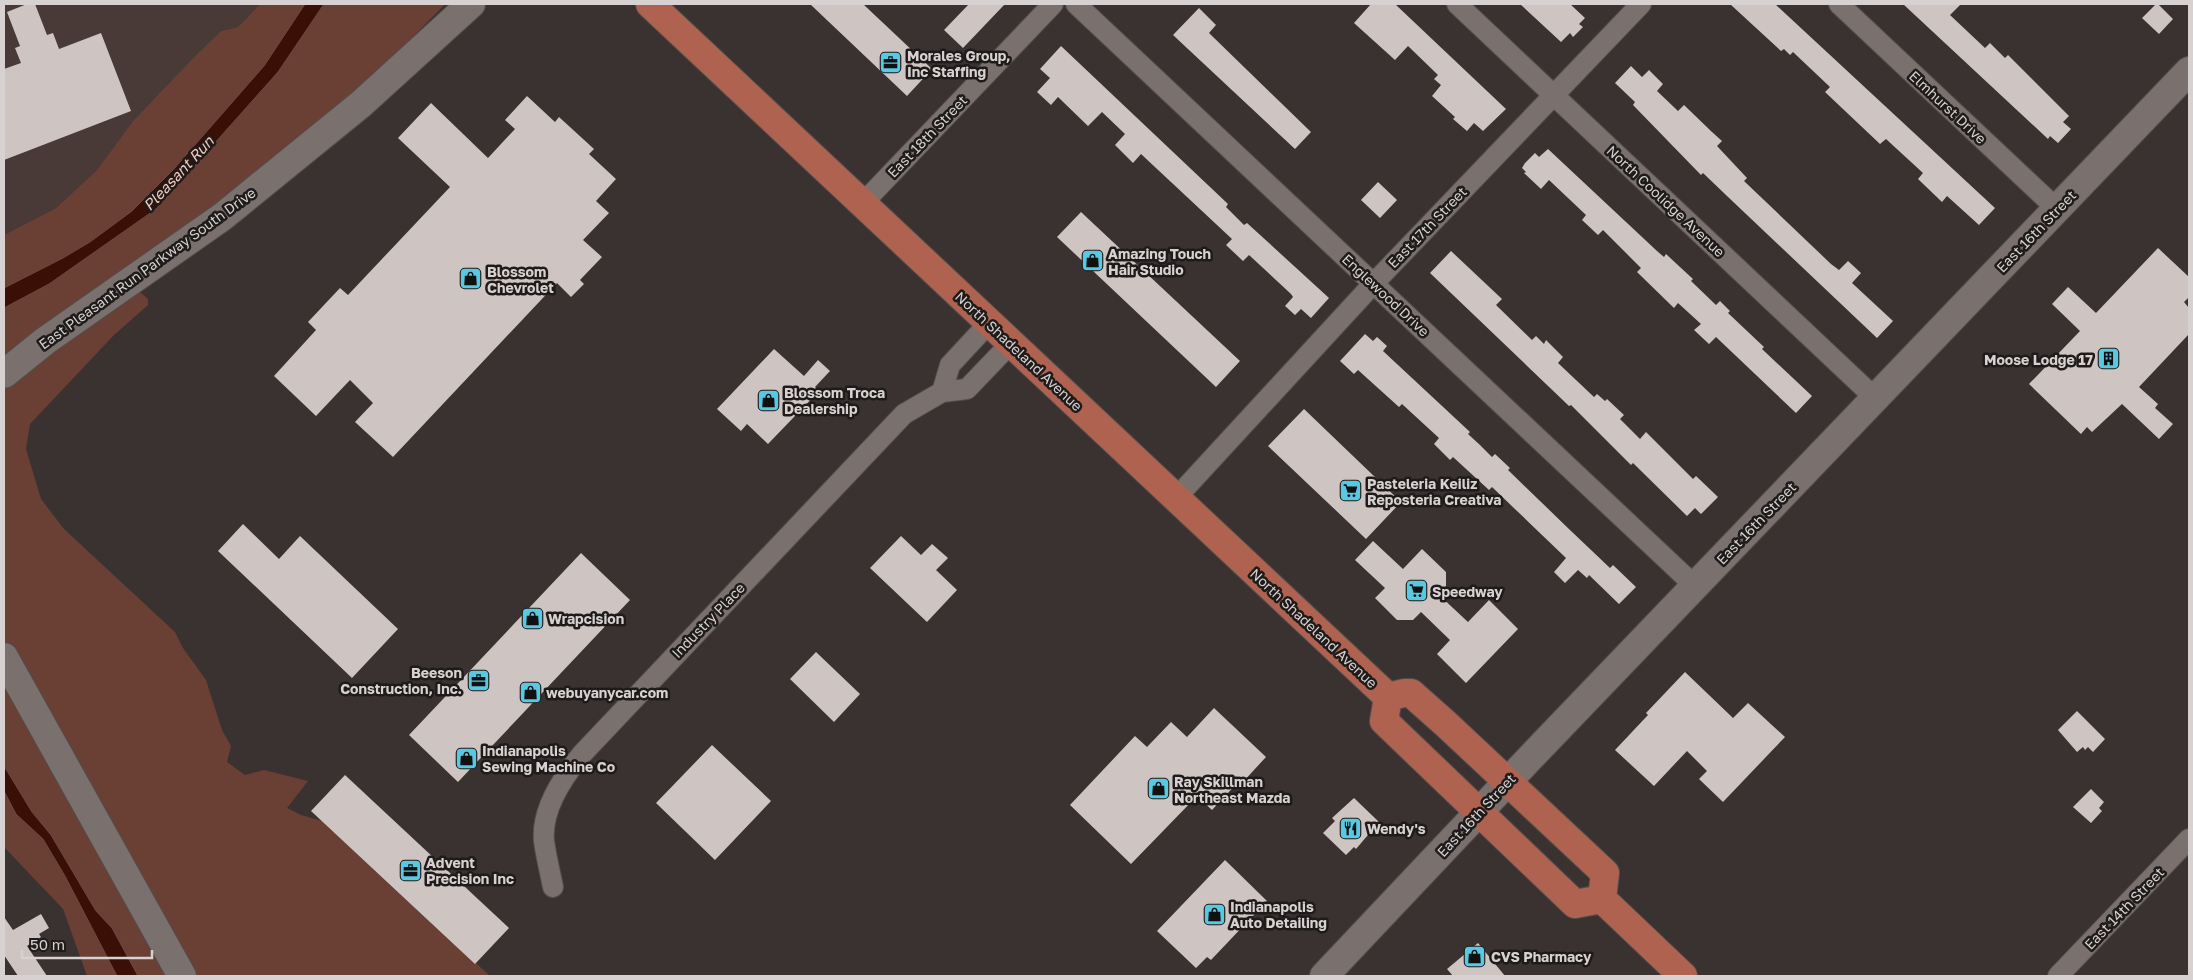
<svg xmlns="http://www.w3.org/2000/svg" width="2193" height="980" font-family="'Golos Text',sans-serif">
<style>
.built{fill:#493a37}
.green{fill:#6a3f34}
.water{fill:#390f06;stroke:#684a43}
.building{fill:#cec4c2}
.lines{fill:none;stroke-linecap:round;stroke-linejoin:round}
.street-casing{stroke:#544e4c;stroke-width:22}
.secondary-casing{stroke:#544e4c;stroke-width:30}
.primary-casing{stroke:#544e4c;stroke-width:30}
.street{stroke:#7a716f;stroke-width:20}
.secondary{stroke:#7a716f;stroke-width:28}
.primary{stroke:#af6250;stroke-width:28}
.labels{text-anchor:middle;dominant-baseline:central;stroke-width:5;stroke-linejoin:round;paint-order:stroke}
.poi-label{font-size:14px;font-weight:bold;fill:#d7d2d1;stroke:#1e1b1a;text-anchor:start}
.street-label{font-size:14px;fill:#d7d2d1;stroke:#1e1b1a}
.water-label{font-size:15px;font-style:italic;fill:#f9c8bc;stroke:#1e1b1a}
</style>
<rect width="100%" height="100%" fill="#3a3230"/>
<path class="built" d="M4 4H260L238 27 221 31 194 57 133 121 97 170 56 208 4 235Z"/>
<path class="green" d="M260 4H445L386 65 320 122 218 202 87 296 140 292 148 299V305L114 335 30 424 26 449 41 499 64 529 175 632 183 648 206 680 222 730 231 746 227 762 245 775 264 770 308 781 287 808 301 815 322 821 490 976H87L63 909 4 847V235L56 208 97 170 133 121 194 57 221 31 238 27Z"/>
<path class="water" d="M305 4H324L278 72 156 209 49 284 4 308V288L63 258 90 242 132 211 173 170 264 66Z
M4 766 32 812 51 835 96 911 112 928 138 976H117L65 876 43 839 16 814 4 791Z"/>
<path class="building" d="M27 4H35L47 35 53 33 59 49 101 33 131 111 4 160V69L21 63 15 48 20 46 7 12Z
M810 4H863L932 69 907 96Z
M969 4H1005L963 48 944 30Z
M1371 4H1395L1506 109 1483 131 1474 123 1467 131 1453 119 1455 117 1432 96 1441 85 1434 79 1438 75 1408 46 1395 60 1354 23Z
M1520 4H1570L1585 18 1579 24 1583 27 1573 37 1570 33 1561 42Z
M1730 4H1775L1995 208 1979 225 1947 196 1942 202 1918 179 1923 173 1886 139 1880 144 1825 92 1830 87 1793 52 1790 55 1784 49 1781 51Z
M1903 4H1961L1950 15 1985 48 1990 43 2005 58 2008 55 2069 116 2063 122 2071 129 2058 143 2050 136 2048 139Z
M2156 4H2158L2173 19 2159 34 2142 18Z
M1199 8 1216 25 1209 33 1311 132 1295 149 1173 35Z
M1061 46 1228 204 1226 207 1244 225 1247 223 1329 298 1311 318 1301 309 1295 315 1285 306 1293 297 1291 294 1249 255 1243 261 1226 245 1232 239 1141 154 1133 163 1115 145 1125 134 1102 112 1088 126 1058 97 1051 105 1037 92 1050 78 1040 69Z
M1631 66 1642 77 1649 70 1663 84 1657 91 1678 111 1684 105 1712 132 1722 141 1717 146 1747 178 1744 181 1831 264 1839 270 1848 261 1861 273 1852 283 1893 321 1877 338 1727 196 1703 173 1701 175 1633 105 1635 102 1615 83Z
M527 96 555 122 559 117 594 149 589 154 616 179 596 201 609 213 583 240 602 257 580 280 584 284 571 297 557 283 393 457 355 422 373 403 350 380 316 416 274 376 316 330 308 322 340 288 348 295 450 187 398 138 431 103 488 158 515 129 505 120Z
M1548 149 1657 251 1664 257 1666 254 1680 267 1693 279 1691 281 1716 305 1720 301 1730 311 1728 313 1764 347 1762 349 1812 396 1796 413 1716 337 1709 344 1694 330 1701 324 1678 303 1674 308 1637 272 1641 268 1603 230 1598 235 1582 220 1586 215 1549 180 1541 189 1524 173 1526 172 1522 168 1525 163 1535 153 1539 157Z
M1378 182 1397 200 1380 218 1361 200Z
M1081 212 1240 361 1216 387 1057 237Z
M2158 248 2189 277V297L2184 302 2189 308V334L2139 387 2158 404 2155 408 2173 424 2159 439 2122 404 2092 432 2087 427 2081 434 2029 384 2080 331 2052 304 2068 287 2096 313Z
M1451 251 1502 299 1496 305 1532 340 1536 336 1544 344 1546 340 1563 357 1558 363 1594 397 1597 394 1605 401 1607 399 1624 415 1620 419 1640 439 1646 432 1693 479 1696 476 1718 497 1701 514 1695 508 1687 516 1633 463 1631 465 1571 405 1569 406 1430 273Z
M1365 334 1373 341 1377 337 1387 346 1383 351 1470 432 1468 434 1480 445 1492 457 1495 454 1510 468 1508 470 1570 530 1610 568 1613 565 1636 587 1619 604 1589 575 1587 578 1578 570 1565 583 1554 572 1566 558 1492 487 1489 490 1453 457 1450 460 1434 444 1439 438 1402 404 1399 407 1358 370 1354 374 1340 361Z
M774 349 804 376 818 360 830 371 815 387 819 391 768 444 747 424 741 431 717 409Z
M1304 409 1401 502 1366 539 1268 446Z
M243 524 279 559 300 536 398 629 352 678 218 551Z
M901 536 921 555 932 544 948 558 936 570 957 590 927 622 870 568Z
M1373 541 1403 569 1422 549 1446 572V586L1438 594 1468 622 1489 600 1518 629 1466 683 1437 654 1450 640 1421 612 1413 620H1397L1375 598 1385 588 1355 560Z
M581 553 630 600 458 782 409 735Z
M816 652 860 694 834 722 790 679Z
M1685 672 1733 718 1748 703 1785 737 1723 802 1699 779 1707 771 1687 751 1654 786 1615 750 1648 715 1646 713Z
M1214 708 1266 757 1242 783 1240 780 1212 810 1197 796 1131 864 1070 805 1135 736 1147 747 1171 722 1187 737Z
M2077 711 2105 739 2093 752 2088 747 2085 750 2083 747 2077 752 2058 730Z
M712 745 771 801 715 860 656 803Z
M345 775 509 928 475 964 311 811Z
M2091 789 2104 802 2099 808 2102 811 2091 823 2073 807Z
M1354 798 1379 822 1356 849 1354 847 1346 855 1323 833 1335 821 1332 818Z
M1225 860 1267 901 1211 960 1207 957 1196 968 1157 931Z
M41 914 49 928 39 934 41 937 27 946 47 976H18L4 955V917L13 930Z
M1478 943 1505 976H1453L1447 969Z"/>
<g class="lines">
<defs>
<path id="street" d="M1076 4 1695 586
M1457 4 1875 398
M1839 4 2057 209
M863 203 1053 4
M942 392 950 365 989 323
M1176 498 1374 283 1641 4
M553 887C550 872 546 856 544 841 541 810 563 777 582 754L904 414 942 392 967 389 1011 343
M2058 976 2189 839"/>
<path id="secondary" d="M4 374 45 341 222 217 361 104 471 4
M4 657 182 976
M1324 976 1530 758 2189 71"/>
<path id="primary" d="M650 4 1388 697
M1388 697 1384 721 1575 904 1602 899
M1388 697 1404 693H1411L1447 725 1605 873 1602 899
M1602 899 1683 976"/>
</defs>
<use href="#street" class="street-casing"/>
<use href="#secondary" class="secondary-casing"/>
<use href="#primary" class="primary-casing"/>
<use href="#street" class="street"/>
<use href="#secondary" class="secondary"/>
<use href="#primary" class="primary"/>
</g>
<defs>
<symbol id="office-square" viewBox="-11 -11 22 22"><rect x="-9" y="-9" width="18" height="18" rx="4" fill="#57c9e2" stroke="#1e1b1a"/><path d="M-6-3h4V-5.5h4V-3h4V5H-6ZM-1-4.5V-3h2v-1.5ZM-6 0V1H6V0Z" fill="#111"/></symbol>
<symbol id="shop-square" viewBox="-11 -11 22 22"><rect x="-9" y="-9" width="18" height="18" rx="4" fill="#57c9e2" stroke="#1e1b1a"/><path d="M-5-2.5h2.3a2.7 3.5 0 0 1 5.4 0H5L5.5 6h-11ZM-1.5-2.5h3a1.5 2.3 0 0 0-3 0Z" fill="#111"/></symbol>
<symbol id="building-square" viewBox="-11 -11 22 22"><rect x="-9" y="-9" width="18" height="18" rx="4" fill="#57c9e2" stroke="#1e1b1a"/><path d="M-4-6H4V6H1V3H-1V6H-4ZM-2.5-4.3h1.7v1.8h-1.7ZM.8-4.3h1.7v1.8H.8ZM-2.5-1h1.7V.8h-1.7ZM.8-1h1.7V.8H.8Z" fill="#111"/></symbol>
<symbol id="supermarket-square" viewBox="-11 -11 22 22"><rect x="-9" y="-9" width="18" height="18" rx="4" fill="#57c9e2" stroke="#1e1b1a"/><path d="M-6-5.5h2.5l.6 2H6L4.5 2H-2.5L-4.4-4H-6ZM-1.5 3.2a1.3 1.3 0 1 0 .1 0ZM3 3.2a1.3 1.3 0 1 0 .1 0Z" fill="#111"/></symbol>
<symbol id="restaurant-square" viewBox="-11 -11 22 22"><rect x="-9" y="-9" width="18" height="18" rx="4" fill="#57c9e2" stroke="#1e1b1a"/><path d="M-5-6h1v4h1v-4h1v4h1v-4h1v5L-1.5 .5V6h-2V.5L-5-1ZM5-6V6H3V1.5H1.5Q1.5-4 5-6Z" fill="#111"/></symbol>
</defs>
<g fill-rule="evenodd">
<use href="#office-square" x="878" y="50" width="25" height="25"/>
<use href="#shop-square" x="1080" y="248" width="25" height="25"/>
<use href="#shop-square" x="458" y="266" width="25" height="25"/>
<use href="#building-square" x="2096" y="346" width="25" height="25"/>
<use href="#shop-square" x="756" y="388" width="25" height="25"/>
<use href="#supermarket-square" x="1338" y="478" width="25" height="25"/>
<use href="#supermarket-square" x="1404" y="578" width="25" height="25"/>
<use href="#shop-square" x="520" y="606" width="25" height="25"/>
<use href="#office-square" x="466" y="668" width="25" height="25"/>
<use href="#shop-square" x="518" y="680" width="25" height="25"/>
<use href="#shop-square" x="454" y="746" width="25" height="25"/>
<use href="#shop-square" x="1146" y="776" width="25" height="25"/>
<use href="#restaurant-square" x="1338" y="816" width="25" height="25"/>
<use href="#office-square" x="398" y="858" width="25" height="25"/>
<use href="#shop-square" x="1202" y="902" width="25" height="25"/>
<use href="#shop-square" x="1462" y="944" width="25" height="25"/>
</g>
<g class="labels">
<g class="poi-label">
<text x="907" y="55">Morales Group,<tspan x="907" dy="16">Inc Staffing</tspan></text>
<text x="1108" y="253">Amazing Touch<tspan x="1108" dy="16">Hair Studio</tspan></text>
<text x="487" y="271">Blossom<tspan x="487" dy="16">Chevrolet</tspan></text>
<text x="2093" y="359" text-anchor="end">Moose Lodge 17</text>
<text x="784" y="392">Blossom Troca<tspan x="784" dy="16">Dealership</tspan></text>
<text x="1367" y="483">Pasteleria Keiliz<tspan x="1367" dy="16">Reposteria Creativa</tspan></text>
<text x="1432" y="591">Speedway</text>
<text x="548" y="618">Wrapcision</text>
<text x="462" y="672" text-anchor="end">Beeson<tspan x="462" dy="16">Construction, Inc.</tspan></text>
<text x="546" y="692">webuyanycar.com</text>
<text x="482" y="750">Indianapolis<tspan x="482" dy="16">Sewing Machine Co</tspan></text>
<text x="1174" y="781">Ray Skillman<tspan x="1174" dy="16">Northeast Mazda</tspan></text>
<text x="1367" y="828">Wendy's</text>
<text x="426" y="862">Advent<tspan x="426" dy="16">Precision Inc</tspan></text>
<text x="1230" y="906">Indianapolis<tspan x="1230" dy="16">Auto Detailing</tspan></text>
<text x="1491" y="956">CVS Pharmacy</text>
</g>
<g class="street-label">
<text transform="translate(1948 107) rotate(43)">Elmhurst Drive</text>
<text transform="translate(927 136) rotate(-46)">East 18th Street</text>
<text transform="translate(1666 201) rotate(43)">North Coolidge Avenue</text>
<text transform="translate(1427 227) rotate(-46)">East 17th Street</text>
<text transform="translate(2036 231) rotate(-46)">East 16th Street</text>
<text transform="translate(147 268) rotate(-36)">East Pleasant Run Parkway South Drive</text>
<text transform="translate(1386 295) rotate(43)">Englewood Drive</text>
<text transform="translate(1019 351) rotate(43)">North Shadeland Avenue</text>
<text transform="translate(1756 523) rotate(-46)">East 16th Street</text>
<text transform="translate(708 620) rotate(-46)">Industry Place</text>
<text transform="translate(1314 628) rotate(43)">North Shadeland Avenue</text>
<text transform="translate(1476 815) rotate(-47)">East 16th Street</text>
<text transform="translate(2124 908) rotate(-46)">East 14th Street</text>
</g>
<g class="water-label">
<text transform="translate(178 173) rotate(-47)">Pleasant Run</text>
</g>
</g>
<rect width="2193" height="980" fill="none" stroke="#d7d2d1" stroke-width="10"/>
<path d="M22 950v8h130v-8" fill="none" stroke="#d7d2d1" stroke-width="2.5"/>
<text x="30" y="950" font-size="15" fill="#d7d2d1" stroke="#1e1b1a" stroke-width="4" paint-order="stroke">50 m</text>
</svg>
